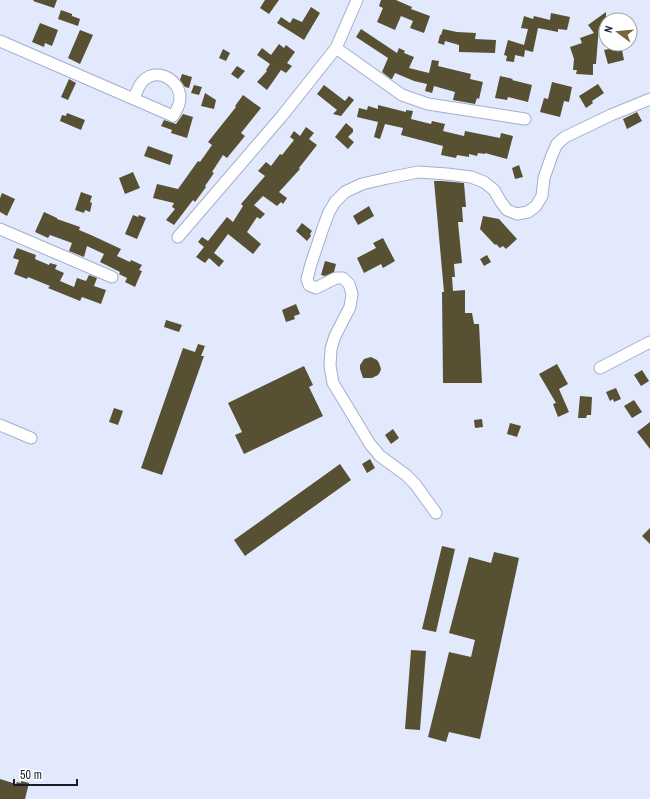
<svg xmlns="http://www.w3.org/2000/svg" width="650" height="799" font-family="'Archivo Narrow',sans-serif">
<style>
.building{fill:#575033}
.lines{fill:none;stroke-linecap:round;stroke-linejoin:round}
.minor-casing{stroke:#a3aecc;stroke-width:13}
.minor{stroke:#fff;stroke-width:11}
</style>
<rect width="100%" height="100%" fill="#e2e9fc"/>
<path class="building" d="M34 0H57L54 8 33 1Z
M265 0H279L269 14 260 8Z
M381 0H396L412 7 411 9 430 16 424 33 410 28 413 21 401 16 395 30 377 22 383 8 379 6Z
M311 7 320 13 304 40 277 23 281 17 290 23 293 18 302 22Z
M61 10 72 14V16L80 19 78 26 58 19Z
M606 12V45H603L599 26 596 64H593V75L576 74 577 70H573L574 59 570 47 582 43 580 38 594 33 588 25Z
M551 13 570 17 567 30 558 29V32L538 28 533 52 525 50 524 57 515 55 514 62 506 61 507 56 504 55 508 40 524 45 528 29 521 28 524 16 533 19 534 16 550 20Z
M40 23 58 30 52 46 45 43 44 47 32 42Z
M361 29 397 53 399 48 405 51 404 53 414 57 409 68 429 73 432 60 439 61 438 66 471 74 470 79 483 82 479 99 477 98 475 104 453 100 455 92 434 86 432 93 425 91 427 84 414 81 395 73 392 79H391L382 72 388 58 356 37Z
M443 29 457 32 476 33 475 39 496 40 495 53 459 52V45L445 41 444 45 438 43 440 35H441Z
M80 30 93 35 80 64 68 58Z
M279 44 284 48 286 45 295 52 287 63 292 66 286 73 281 70 267 90 257 82 267 71 266 70 270 64 257 55 262 48 271 55Z
M618 47 619 51 622 50 624 60 608 64 604 50Z
M223 49 230 53 226 61 219 58Z
M237 66 245 71 238 79 231 74Z
M182 74 192 77 189 88 185 87 180 80Z
M500 76 513 79 512 80 532 85 528 102 508 97 507 100 495 98Z
M69 79 76 83 68 100 61 97Z
M552 82 572 87 569 102 564 101 560 117 540 112 544 98 548 99Z
M598 84 604 93 592 101 593 103 586 108 579 96Z
M194 85 202 87 199 95 191 93Z
M324 85 345 101 349 96 354 100 341 116 333 114 337 110 317 94Z
M205 93 216 100 214 109 201 106Z
M243 95 261 108 241 133 245 136 227 158 223 155 212 172 214 173 205 186 206 187 195 202 193 200 174 225 166 220 175 209 172 207 174 203 153 198 157 184 178 189 198 161 200 162 212 145 208 142 236 107 235 106Z
M378 105 406 112V110L413 111 411 119 431 124 432 121 445 124 443 131 464 136 465 131 500 138 501 133 513 136 507 159 485 153V154L478 153 477 156 469 154V157L457 155 456 158 441 155 443 146 401 135 403 128 385 124 380 139 374 137 378 122 357 117 359 108 367 110 368 106 378 109Z
M637 112 642 121 627 129 623 119Z
M67 113 85 120 81 130 60 121 62 115 66 116Z
M183 114 193 117 187 138 171 133 172 130 161 126 164 120 176 124Z
M346 123 353 129V132L348 137 354 142 348 149 335 137Z
M306 127 314 133 309 139 317 145 299 168 300 169 279 192 287 198 283 204 281 202 277 206 263 196 254 205 265 214 260 219 257 217 247 232 261 244 253 254 228 234 214 253 224 261 219 267 209 258 205 263 196 257 204 247 198 242 202 237 208 241 227 217 233 222 243 206 241 204 265 176 258 171 266 162 271 166 280 154 282 155 294 140 290 137 294 131 300 136Z
M148 146 173 155 170 165 144 156Z
M519 165 523 177 515 179 512 168Z
M133 172 140 188 125 194 119 178Z
M434 181H442L464 183 466 207H462L463 222H458L462 263 454 264 455 277H452L453 291 465 290V313H472L474 324H479L482 383H443L442 292H444Z
M81 192 92 196 90 202 92 203 90 212 85 210 84 213 75 210Z
M2 193 15 199 7 216 0 212V198Z
M369 206 374 216 358 225 353 216Z
M44 212 57 218V219L80 227 79 230 91 235 121 249 117 256 130 262 131 260 142 265 139 270 142 271 135 287 125 282 127 278 119 274 120 272 100 262 104 254 87 246 84 257 69 251 72 243 50 235 48 238 35 232Z
M133 215 138 217 139 215 146 218 137 239 125 234Z
M483 216 499 219 517 239 506 249 503 246 500 248 496 244 495 245 480 229Z
M302 223 312 231 310 234 311 236 307 241 296 231Z
M383 238 395 261 383 268 381 264 364 273 357 258 376 248 373 243Z
M17 248 36 255 35 259 49 265 50 263 57 265 55 269 64 273 60 281 74 287 77 278 86 281 89 275 97 278 94 286 106 290 101 304 82 297 80 301 48 288 50 286 28 277 27 279 14 274 19 260 13 258Z
M487 255 491 262 484 266 480 259Z
M325 261 336 264 334 272 325 276 321 275Z
M296 304 300 314 294 316 295 319 286 322 282 310Z
M166 320 182 325 179 332 164 327Z
M198 344 205 346 201 356H204L162 475 141 468 183 348 195 352Z
M371 357 377 360 379 363 381 369 380 372 378 375 372 378H363L360 369V365L364 359Z
M557 364 568 384 559 389 569 412 558 417 553 404 556 403 539 374Z
M304 366 313 385 309 387 323 416 244 454 235 435 242 432 228 403Z
M642 370 649 381 641 386 634 375Z
M616 388 621 399 614 402 613 399 610 401 606 392Z
M580 396 592 397 591 415H587L586 418H578Z
M634 400 642 412 632 418 624 406Z
M114 408 123 411 118 425 109 422Z
M482 419 483 427 475 428 474 420Z
M650 422V449L637 432Z
M510 423 521 426 517 437 507 434Z
M393 429 399 438 391 444 385 435Z
M370 459 375 468 367 473 362 464Z
M340 464 351 480 245 556 234 540Z
M650 528V544L642 536Z
M442 546 455 549 436 632 422 629Z
M494 552 519 558 480 739 449 732 446 742 428 737 449 652 471 657 475 640 449 633 469 557 491 563Z
M411 650 426 651 420 730 405 729Z
M0 779 16 784 17 782 21 783V781L29 783 25 799H0Z"/>
<g class="lines">
<defs>
<path id="minor" d="M0 41C58 66 115 91 173 116 177 110 180 105 180 98 180 81 159 67 144 80 139 84 136 93 134 99
M336 48 402 95 428 104 525 119
M0 229 112 277
M178 237 282 116 336 48 357 0
M600 368 650 342
M0 425 31 438
M436 513 415 484 406 475 380 456 370 444 333 383 330 366 331 349 335 336 350 307 352 294 349 284 343 278H336L316 288 309 285 307 279 311 264 323 228 329 212 335 202 345 192 362 184 388 178 418 172 447 174 471 177 484 182 494 190 501 202 507 210 517 214 528 212 536 206 542 196 544 178 552 155 557 144 565 137 611 115 650 99"/>
</defs>
<use href="#minor" class="minor-casing"/>
<use href="#minor" class="minor"/>
</g>
<g transform="translate(618 32) rotate(286)"><circle r="19" fill="#ffffff" stroke="#a3a5a9"/>
<path d="M0-3L7 15L0 10L-7 15Z" fill="#756835"/>
<text y="-6" font-size="11" font-weight="bold" text-anchor="middle" fill="#1a1d29">N</text>
</g>
<path d="M14 779v6h63v-6" fill="none" stroke="#1a1d29" stroke-width="2"/>
<text x="20" y="779" font-size="12" fill="#1a1d29" stroke="#ffffff" stroke-width="3" paint-order="stroke">50 m</text>
</svg>
